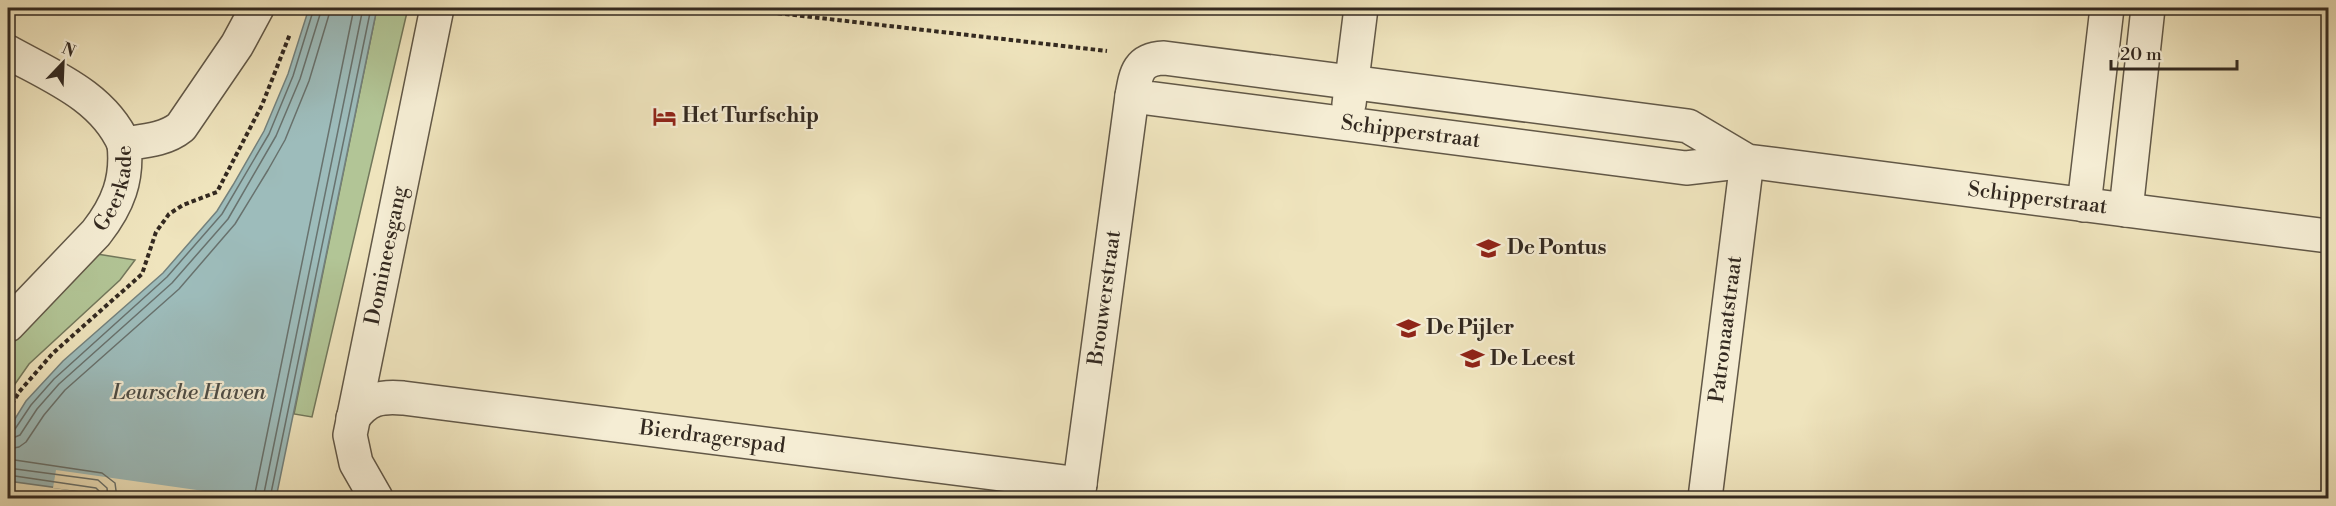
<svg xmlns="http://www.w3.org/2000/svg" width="2336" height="506" font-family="'Libre Bodoni',serif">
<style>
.green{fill:#b2c596;stroke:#72775b;stroke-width:1.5}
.water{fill:#9dbcbb;stroke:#73817d;stroke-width:1.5}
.pier{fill:#efe4bd}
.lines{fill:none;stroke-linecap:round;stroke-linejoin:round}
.shore{stroke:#68726e;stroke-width:1.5}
.street-casing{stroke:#625847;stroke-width:36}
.path{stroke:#332920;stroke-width:4;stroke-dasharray:4.5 3;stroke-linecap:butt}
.street{stroke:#f5edd4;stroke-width:33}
.labels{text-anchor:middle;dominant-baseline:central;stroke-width:4.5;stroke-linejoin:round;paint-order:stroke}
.poi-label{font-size:21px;font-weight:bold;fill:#332920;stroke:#f5edd4;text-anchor:start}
.street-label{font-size:21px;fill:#332920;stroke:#f5edd4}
.water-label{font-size:22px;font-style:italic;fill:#4e4e47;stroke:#f5edd4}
</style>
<rect width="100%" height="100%" fill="#efe4bd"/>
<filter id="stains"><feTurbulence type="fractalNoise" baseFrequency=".00333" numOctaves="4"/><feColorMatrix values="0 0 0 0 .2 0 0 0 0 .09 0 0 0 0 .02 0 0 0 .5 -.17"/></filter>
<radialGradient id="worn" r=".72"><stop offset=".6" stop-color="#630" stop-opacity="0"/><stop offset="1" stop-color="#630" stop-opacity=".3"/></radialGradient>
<path class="green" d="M377 8H408L312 417 294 414Z
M97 254 135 260 120 280 29 364 8 394V347Z"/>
<path class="water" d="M309 8H377L276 498H95V493L8 481V430L26 401 63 361 163 273 217 211 233 185 264 131 288 74Z"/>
<path class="pier" d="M56 470 253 498H95V493L53 488Z"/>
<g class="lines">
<path class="shore" d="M8 432 15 429 31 405 54 379 167 277 222 214 269 134 293 76 314 8
M8 440 20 435 37 409 59 384 172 283 228 219 276 136 300 79 322 8
M8 449 19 447 26 442 44 415 65 390 179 289 235 224 268 170 285 140 309 81 331 8
M8 459 102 473 115 483 117 498
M8 468 98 480 107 488 108 498
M8 475 96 488 100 492 101 498
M254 498 354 8
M263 498 363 8
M270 498 371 8"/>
<defs>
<g id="street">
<path d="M8 52C51 76 103 96 124 144"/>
<path d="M1349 104 1361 8"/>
<path id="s1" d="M1747 161 1688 126 1164 58C1138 59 1136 73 1132 96L1686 168 1747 161 2328 236"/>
<path d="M2084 205 2107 8"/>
<path d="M2126 210 2148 8"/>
<path id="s2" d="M8 325 96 233C118 205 128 179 124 144 144 141 165 140 181 127L237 45 257 8"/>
<path id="s3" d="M353 418C367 399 380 396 403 398L1080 484"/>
<path id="s4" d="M376 498 356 463 350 435 437 8"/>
<path id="s5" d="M1078 498 1132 96"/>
<path id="s6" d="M1705 498 1747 161"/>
</g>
</defs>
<use href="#street" class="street-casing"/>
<path class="path" d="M733 8 1107 51
M8 411 19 392 53 353 142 274 156 232 169 214 183 205 217 192 262 105 290 34"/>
<use href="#street" class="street"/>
</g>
<defs>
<symbol id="hotel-bare" viewBox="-9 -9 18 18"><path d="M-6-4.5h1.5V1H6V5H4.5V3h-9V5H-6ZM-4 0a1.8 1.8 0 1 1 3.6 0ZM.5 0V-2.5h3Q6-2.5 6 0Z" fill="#8f2418" stroke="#f5edd4" stroke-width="2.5" paint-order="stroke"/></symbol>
<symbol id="school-bare" viewBox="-9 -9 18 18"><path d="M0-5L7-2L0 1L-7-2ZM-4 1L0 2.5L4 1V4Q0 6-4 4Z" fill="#8f2418" stroke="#f5edd4" stroke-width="2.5" paint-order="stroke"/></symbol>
</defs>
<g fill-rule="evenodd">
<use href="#hotel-bare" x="648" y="100" width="33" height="33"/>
<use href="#school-bare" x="1472" y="232" width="33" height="33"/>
<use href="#school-bare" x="1392" y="312" width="33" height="33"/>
<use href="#school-bare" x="1456" y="342" width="33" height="33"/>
</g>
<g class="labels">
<g class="poi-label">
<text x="682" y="116">Het Turfschip</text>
<text x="1507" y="248">De Pontus</text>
<text x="1426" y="328">De Pijler</text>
<text x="1490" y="359">De Leest</text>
</g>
<g class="street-label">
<text stroke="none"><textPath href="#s1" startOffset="934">Schipperstraat</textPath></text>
<text stroke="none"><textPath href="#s2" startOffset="177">Geerkade</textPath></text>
<text stroke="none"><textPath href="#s1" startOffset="1566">Schipperstraat</textPath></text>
<text stroke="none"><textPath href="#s4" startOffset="252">Domineesgang</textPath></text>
<text stroke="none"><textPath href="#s5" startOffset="202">Brouwerstraat</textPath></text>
<text stroke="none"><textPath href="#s6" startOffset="170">Patronaatstraat</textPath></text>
<text stroke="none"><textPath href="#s3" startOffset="369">Bierdragerspad</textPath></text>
</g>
<g class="water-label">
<text x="189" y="392">Leursche Haven</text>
</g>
</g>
<rect width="2336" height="506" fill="none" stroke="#efe4bd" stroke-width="30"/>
<rect x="9" y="9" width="2318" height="488" fill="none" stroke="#332920" stroke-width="3"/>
<rect x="15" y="15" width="2306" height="476" fill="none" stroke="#332920" stroke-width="1.5"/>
<g transform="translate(63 63) rotate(23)" stroke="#f5edd4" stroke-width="4.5" paint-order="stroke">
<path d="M0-4.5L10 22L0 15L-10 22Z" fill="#332920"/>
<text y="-9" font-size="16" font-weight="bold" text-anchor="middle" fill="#332920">N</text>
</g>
<path d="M2111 60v9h126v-9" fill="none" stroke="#332920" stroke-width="3"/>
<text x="2120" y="60" font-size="18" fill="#332920" stroke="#f5edd4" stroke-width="4.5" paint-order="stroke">20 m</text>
<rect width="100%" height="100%" filter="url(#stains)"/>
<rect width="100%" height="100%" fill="url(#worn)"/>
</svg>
